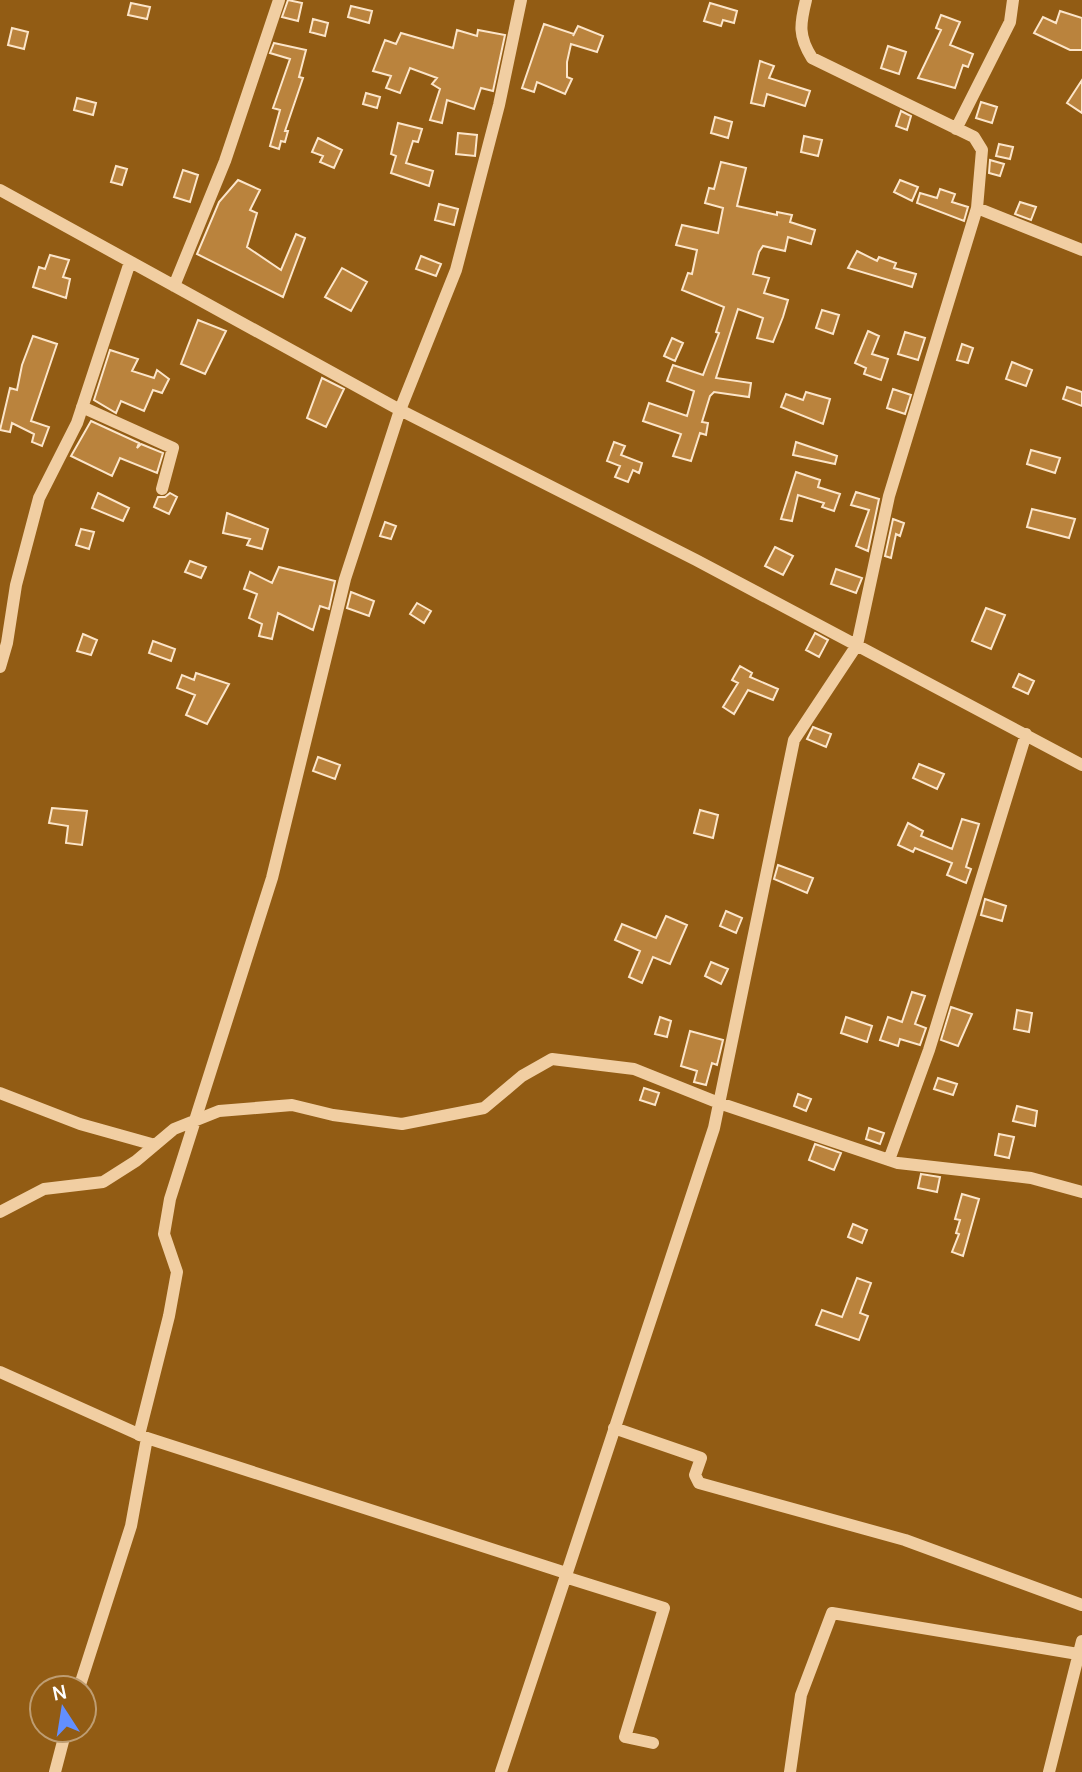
<svg xmlns="http://www.w3.org/2000/svg" width="1082" height="1772" font-family="Manrope,sans-serif">
<style>
.building{fill:#ba833d;stroke:#fce5c9;stroke-width:2}
.lines{fill:none;stroke-linecap:round;stroke-linejoin:round}
.minor{stroke:#f1cea2;stroke-width:12}
</style>
<rect width="100%" height="100%" fill="#925c14"/>
<path class="building" d="M288 0 302 3 298 21 282 17Z
M131 3 150 7 147 19 128 15Z
M710 3 737 11 734 23 723 20 721 26 704 21Z
M351 6 372 11 369 23 348 17Z
M1060 11 1082 18V50H1070L1034 33 1043 17 1056 23Z
M941 15 960 22 950 45 973 54 968 67 963 65 955 88 918 78 941 30 936 28Z
M313 19 328 23 325 36 310 32Z
M544 24 574 34 573 36 578 26 603 36 597 52 571 44 567 62V77L572 79 565 94 537 82 534 92 522 88Z
M12 28 28 32 24 49 8 45Z
M457 30 477 36 478 30 505 35 493 91 481 88 474 109 447 100 442 123 430 120 440 89 432 84 437 78 410 68 400 93 386 88 391 76 373 71 385 40 396 44 401 33 453 48Z
M274 43 306 50 299 77 303 78 285 131H288L285 142 281 141 279 149 270 146 280 110 273 108 290 59 270 53Z
M888 46 906 52 899 74 881 68Z
M760 61 774 66 769 78 810 91 805 106 767 94 764 106 751 103Z
M1082 80V113L1067 103Z
M366 93 380 97 377 108 363 104Z
M77 98 96 103 93 115 74 110Z
M981 102 997 107 992 123 976 118Z
M901 111 911 116 907 130 896 126Z
M715 117 732 122 728 138 711 133Z
M398 123 422 129 418 142 413 141 406 163 433 171 429 186 391 173 396 156 391 154Z
M458 133 477 135 475 156 456 154Z
M804 136 822 140 818 156 801 152Z
M318 138 342 150 334 168 320 162 323 156 312 152Z
M999 144 1013 147 1010 159 996 156Z
M990 160 1004 164 1000 176 989 173Z
M721 162 746 168 737 206 777 215V212L792 215 790 222 815 230 811 244 788 237 785 251 763 246 759 252 753 274 769 278 764 293 788 300 783 317 773 342 757 338 763 318 738 309 716 378 751 383 749 397 714 392 710 396 702 422 708 423 706 435 700 433 691 461 673 456 681 434 643 421 649 403 687 416 694 391 667 381 673 365 703 375 719 333 716 332 724 307 682 290 688 273 692 274 697 250 676 245 682 225 718 233 723 208 705 203 709 188 714 189Z
M116 166 127 169 122 185 111 182Z
M183 170 198 175 190 202 174 197Z
M238 180 260 190 250 210 257 213 247 247 281 270 296 234 305 238 283 297 197 254 219 202Z
M900 180 918 187 912 201 894 192Z
M940 189 955 194 952 202 968 207 964 221 917 203 920 193 937 198Z
M1020 202 1036 207 1031 220 1015 214Z
M439 204 458 209 454 225 435 220Z
M857 251 877 261 879 257 896 263 894 268 916 274 912 287 848 268Z
M50 255 69 260 63 277 70 279 66 298 33 287 39 267 45 269Z
M421 256 441 264 436 276 416 269Z
M342 268 367 282 351 311 325 297Z
M822 310 839 315 833 334 816 328Z
M198 320 226 331 205 374 181 364Z
M868 331 879 336 872 354 888 359 881 380 864 374 866 368 855 363Z
M905 332 925 338 918 360 898 354Z
M33 336 57 344 31 421 49 427 42 446 32 442 34 434 12 423 10 432 0 430 10 388 17 390 22 365Z
M672 338 683 343 675 361 664 356Z
M962 344 973 348 968 363 957 360Z
M110 350 138 359 132 371 154 378 157 370 169 379 162 393 153 390 144 411 121 401 116 413 94 400Z
M1012 362 1032 370 1026 386 1006 379Z
M322 378 344 389 326 427 307 418Z
M1067 387 1082 392V406L1063 399Z
M893 389 911 395 905 414 887 408Z
M806 392 830 399 823 424 781 407 786 394 803 400Z
M91 421 139 443 137 448 141 444 163 453 157 473 120 458 112 476 71 456Z
M614 442 625 446 621 455 642 463 639 473 633 470 628 482 615 477 620 466 607 461Z
M796 442 837 456 835 464 793 455Z
M1031 450 1060 458 1055 473 1027 464Z
M796 472 820 480 818 487 840 494 834 511 822 507 824 503 798 495 792 521 781 519Z
M856 492 879 499 868 551 856 546 869 510 851 505Z
M98 493 129 508 123 521 92 508Z
M170 493 177 497 169 514 154 507 158 497H165Z
M1032 509 1075 519 1069 538 1027 527Z
M227 513 268 529 262 549 247 545 250 539 223 533Z
M893 519 904 523 900 536 896 534 891 558 885 556Z
M385 522 396 526 391 539 380 536Z
M81 529 94 532 89 549 76 545Z
M775 547 793 556 783 575 765 566Z
M190 561 206 567 201 578 185 572Z
M279 567 335 581 329 609 320 606 313 630 278 613 272 639 259 636 262 624 249 618 257 594 244 589 250 572 272 583Z
M836 569 862 578 856 593 831 584Z
M351 592 374 601 369 616 347 608Z
M417 603 431 611 424 623 410 614Z
M986 608 1005 615 991 649 972 641Z
M815 633 828 640 819 657 806 650Z
M83 634 97 640 91 655 77 651Z
M153 641 175 649 171 661 149 653Z
M740 666 752 673 750 677 778 689 773 700 748 690 734 714 723 707 738 683 732 680Z
M196 673 229 684 207 724 186 715 195 695 177 688 182 675 194 680Z
M1019 674 1034 681 1028 694 1013 687Z
M813 727 831 734 826 747 807 739Z
M318 757 340 765 335 779 313 771Z
M919 764 944 774 937 789 913 778Z
M52 808 87 811 82 845 66 843 68 826 49 823Z
M700 810 718 815 713 838 694 833Z
M962 819 979 824 966 867 971 869 966 883 947 875 952 863 915 848 913 852 898 845 908 823 923 831 921 836 952 849Z
M778 865 813 878 807 893 774 879Z
M985 899 1006 906 1002 921 981 915Z
M726 911 742 918 736 933 720 926Z
M666 916 687 925 670 964 653 957 642 983 629 977 640 951 615 940 622 924 656 938Z
M711 962 728 969 721 984 705 976Z
M912 992 925 996 915 1024 926 1028 920 1045 900 1039 898 1046 880 1040 888 1017 902 1022Z
M951 1007 972 1014 958 1046 941 1040Z
M1017 1010 1032 1013 1029 1032 1014 1029Z
M660 1017 671 1021 667 1037 655 1034Z
M846 1017 872 1026 867 1042 841 1033Z
M690 1031 723 1040 717 1065 712 1063 706 1085 694 1082 697 1071 681 1066Z
M938 1078 957 1084 953 1095 934 1089Z
M644 1088 659 1093 655 1105 640 1100Z
M798 1094 811 1099 806 1111 794 1106Z
M1017 1106 1037 1111 1035 1126 1013 1121Z
M869 1128 884 1133 880 1144 866 1139Z
M999 1134 1014 1137 1009 1158 995 1155Z
M815 1144 841 1153 834 1170 809 1160Z
M921 1174 940 1177 937 1192 918 1188Z
M962 1194 979 1199 963 1256 952 1252 959 1234 956 1233 960 1220 955 1219Z
M853 1224 867 1230 862 1243 848 1237Z
M857 1278 871 1283 860 1313 868 1316 859 1340 816 1325 822 1310 842 1317Z"/>
<g class="lines">
<path class="minor" d="M956 129 1010 22 1013 0
M0 190 400 410 696 560 1082 765
M977 208 1082 250
M174 286 225 161 279 0
M82 407 173 448 162 489
M0 667 7 643 16 585 39 498 77 423 130 262
M0 1093 80 1124 155 1145
M889 1160 929 1050 1026 734
M0 1212 44 1189 103 1182 136 1161 174 1129 219 1111 292 1105 333 1115 402 1124 484 1108 522 1076 552 1059 634 1069 719 1103 898 1163 1031 1178 1082 1192
M0 1372 147 1438 566 1573
M614 1428 701 1458 695 1475 699 1483 905 1540 1082 1605
M139 1435 169 1316 177 1272 164 1234 170 1199 272 878 345 579 400 410 456 270 499 105 521 0
M565 1577 664 1608 625 1737 653 1743
M79 1688 131 1526 147 1438
M55 1772 66 1730
M501 1772 714 1128 794 740 857 645 889 496 977 208 982 150 974 137 812 58C798 36 800 24 806 0
M790 1772 801 1695 832 1613 1078 1654
M1049 1772 1082 1641"/>
</g>
<g transform="translate(63 1709) rotate(348)"><circle r="33" fill="#925c14" stroke="#be9d72" stroke-width="2"/>
<path d="M0-5L12 26L0 18L-12 26Z" fill="#628fff"/>
<text y="-10" font-size="19" font-weight="bold" text-anchor="middle" fill="#ffffff">N</text>
</g>
</svg>
